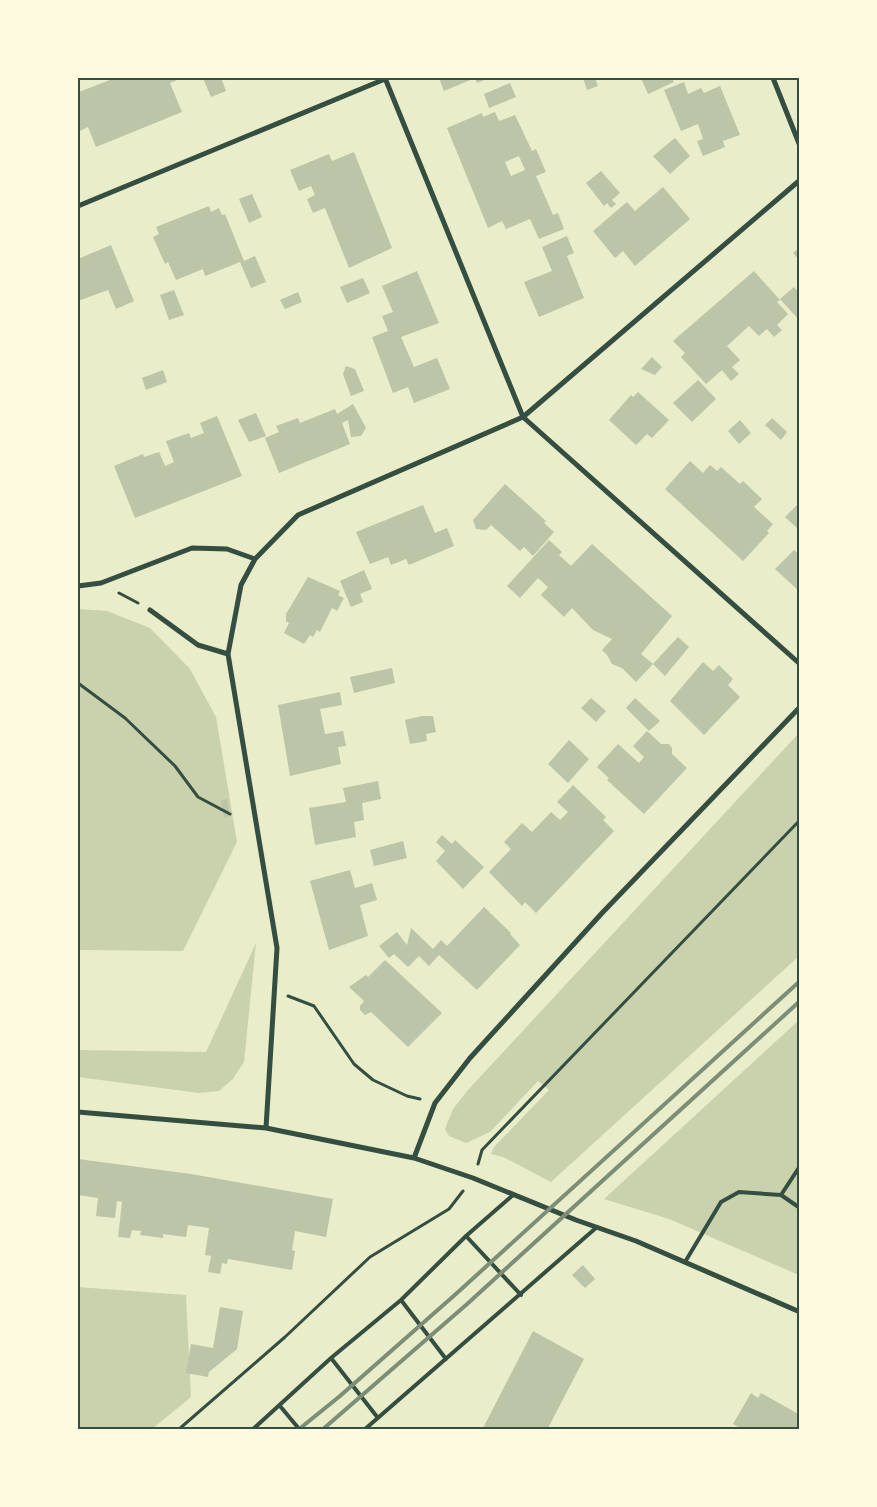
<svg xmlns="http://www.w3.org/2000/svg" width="877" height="1507" font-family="'Noto Sans',sans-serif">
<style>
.green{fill:#cad2ad}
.building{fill:#bcc5a7;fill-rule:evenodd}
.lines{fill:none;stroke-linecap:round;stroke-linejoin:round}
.path{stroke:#344e41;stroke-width:3}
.service{stroke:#344e41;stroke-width:4}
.minor{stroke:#344e41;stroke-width:5}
.rail{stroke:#7c8e77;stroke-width:4}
.neatline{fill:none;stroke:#344e41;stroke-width:2}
</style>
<rect width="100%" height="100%" fill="#e9edc9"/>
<path class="green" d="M78 609 107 611 150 628 190 669 216 717 237 842 183 951 78 950Z
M799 733V956L551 1182 503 1157 491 1154 494 1147 549 1090 538 1081 490 1132 466 1143 449 1136 445 1129 453 1109 467 1091Z
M256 943 244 1062 233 1079 219 1091 199 1093 78 1077V1050L206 1052Z
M799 1020V1275L669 1219 604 1199Z
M78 1287 186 1295 191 1397 152 1429H78Z"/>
<path class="building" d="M115 78H182L170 83 182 112 96 147 88 127 78 132V87L79 92Z
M203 78H221L226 91 211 97Z
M439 78H489L477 83 475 78 444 91Z
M583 78H595L598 86 587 90Z
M641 78H672L674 82 648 94Z
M684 82 688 94 701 88 704 93 720 86 740 135 723 141 725 147 703 156 697 141 703 139 698 124 681 131 664 90Z
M510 83 516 97 489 108 484 94Z
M495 112 499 121 515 115 532 151 536 149 546 172 536 176 553 215 558 213 564 229 539 239 530 219 506 229 502 221 488 228 447 128 482 113 483 117ZM519 156 525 170 511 176 505 162Z
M675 138 690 156 670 174 653 156Z
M354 152 392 248 349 268 325 208 313 213 307 199 315 195 311 186 299 191 290 170 329 154 332 161Z
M601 171 620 193 612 200 616 204 611 208 607 203 604 206 586 183Z
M663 187 690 219 635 266 623 251 615 258 593 231 627 202 635 211Z
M252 194 262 217 249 223 239 199Z
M209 206 211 212 219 208 222 215 225 214 244 261 255 256 266 282 251 288 240 262 205 276 203 269 176 280 168 262 165 264 153 237 159 234 156 227Z
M567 236 574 253 567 256 584 298 539 317 524 282 552 271 542 247Z
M111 245 134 301 116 309 108 290 78 301V259Z
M800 247V261L793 253Z
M417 271 439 323 401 337 414 367 437 358 450 389 414 403 408 387 393 393 372 337 388 331 382 316 393 312 382 286Z
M754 271 780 300 777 302 788 314 777 325 782 330 774 337 767 329 759 336 749 326 727 346 740 360 732 367 739 374 731 381 722 370 706 384 681 357 685 353 673 341Z
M363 278 370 293 347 303 340 287Z
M794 287 800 294V321L780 299Z
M174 290 184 315 169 320 160 295Z
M298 292 302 302 285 309 280 300Z
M652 357 662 367 655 375 641 369Z
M346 366 355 369 364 391 351 396 343 374Z
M163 370 167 382 146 390 142 378Z
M698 380 716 399 692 422 673 403Z
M638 392 669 420 652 438 647 434 636 445 609 420 631 395 633 397Z
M353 404 366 428 361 436 351 437 348 420 342 423 350 444 279 473 265 438 279 432 276 426 298 418 300 423 335 409 337 414Z
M256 413 266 436 249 442 238 420Z
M217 416 242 476 135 518 114 466 143 454 144 457 159 452 165 466 174 462 166 441 189 433 191 438 204 433 200 423Z
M772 418 787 432 781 440 765 425Z
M740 420 751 433 739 444 728 431Z
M690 461 703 473 710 465 717 471 721 467 740 484 743 481 762 499 754 507 773 524 767 531 769 533 743 561 665 489Z
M505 484 546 521 544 523 554 532 533 556 524 547 520 551 491 525 486 530 476 529 473 520Z
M800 502V527L798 529 785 517Z
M423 505 435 533 447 528 454 546 409 565 406 559 391 565 388 557 370 564 356 532Z
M549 540 562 552 559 555 571 566 592 544 672 616 641 654 653 664 678 637 689 647 665 676 653 664 636 682 622 668 612 664 607 655 602 650 612 639 593 630 572 608 564 617 541 595 548 587 538 578 520 598 507 586Z
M794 550 800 555V592L775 569Z
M364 570 372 589 360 594 363 602 351 607 340 581Z
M308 577 340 591 338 595 344 598 337 611 332 608 320 632 317 630 313 637 310 635 304 644 284 633 289 623 286 621V614Z
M703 662 713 671 719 665 733 679 728 685 740 697 704 735 670 701Z
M392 668 395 683 354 693 350 677Z
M340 692 342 705 320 709 325 734 343 731 346 746 338 747 341 764 290 776 278 705Z
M591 698 606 711 596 722 581 708Z
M635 698 660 721 649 731 626 708Z
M422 716H433L436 732 426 734 427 741 410 744 405 720Z
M647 731 661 744H669L672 748V754L687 768 644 814 607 780 609 778 597 767 618 744 639 763 644 757 633 746Z
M569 740 589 759 568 783 548 764Z
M378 781 381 799 362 803 364 820 354 822 356 837 315 845 309 808 346 802 343 788Z
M573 785 606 817 603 820 614 831 536 913 525 902 522 906 489 872 511 849 504 842 522 823 532 832 551 812 560 820 568 812 557 802Z
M227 799 230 816 224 817 221 800Z
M442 835 452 844 455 840 484 867 463 889 436 861 445 851 436 842Z
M403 841 407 858 374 866 370 850Z
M350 870 355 888 372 883 377 900 360 905 368 936 329 950 310 881Z
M484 907 511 933 510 934 520 945 477 990 439 955 429 966 419 956 408 967 394 954 389 958 379 946 397 932 407 945 411 928 433 949 441 940 447 946Z
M385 960 442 1013 408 1047 371 1012 365 1015 360 1010V1006L364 1001 349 987 366 975 368 977Z
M78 1159 191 1174 333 1199 326 1237 295 1231 292 1250 295 1251 292 1270 228 1259 227 1264 222 1263 220 1274 208 1272 211 1256 205 1255 209 1228 188 1225 186 1237 163 1234V1238L140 1235 141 1231 132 1230 130 1238 118 1237 122 1202 117 1201 115 1218 96 1216 98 1198 78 1195Z
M583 1265 595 1279 585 1288 572 1275Z
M220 1307 243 1311 237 1349 209 1372 208 1377 186 1373 191 1344 213 1348Z
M533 1331 584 1359 547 1430H482Z
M751 1393 758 1398 761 1393 800 1415V1430H743L733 1424Z"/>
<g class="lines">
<path class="path" d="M119 593 138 603
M78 683 125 718 175 766 198 797 230 814
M288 996 314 1006 354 1064 373 1080 407 1096 420 1099
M478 1164 482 1150 800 820
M178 1430 285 1337 370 1257 449 1209 463 1191"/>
<path class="service" d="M781 1195 800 1166
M466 1236 521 1295
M685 1262 721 1202 739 1192 781 1195 800 1208
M401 1300 446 1359
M331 1358 378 1418
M280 1406 300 1430
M252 1430 331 1358 401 1300 466 1236 513 1195
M364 1430 597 1227"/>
<path class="minor" d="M385 78 523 417 800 664
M773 78 800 146
M78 206 385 79
M78 586 101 583 192 548 227 549 255 559
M150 610 198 645 228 654
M78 1112 266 1128 414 1158 473 1178 576 1220 636 1241 800 1312
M266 1128 277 948 228 654 241 585 255 559 298 515 523 417 800 180
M414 1158 435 1103 470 1058 603 912 800 707"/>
<path class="rail" d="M298 1430 340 1396 457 1293 800 981
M322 1430 466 1305 800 1001"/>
</g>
<rect width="877" height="1507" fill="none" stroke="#fefae0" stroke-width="158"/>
<rect x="79" y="79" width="719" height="1349" class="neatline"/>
</svg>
